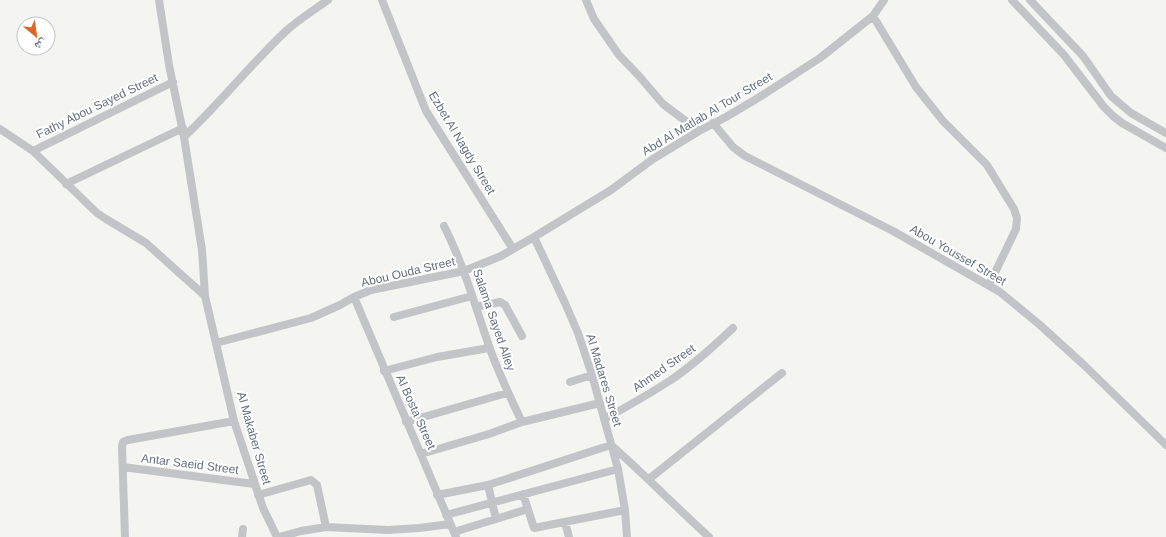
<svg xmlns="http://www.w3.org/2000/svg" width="1166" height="537" font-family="Arial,'Noto Naskh Arabic',sans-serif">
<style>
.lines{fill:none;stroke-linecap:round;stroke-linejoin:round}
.street{stroke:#c2c4c8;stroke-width:8}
.labels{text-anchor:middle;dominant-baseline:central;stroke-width:4;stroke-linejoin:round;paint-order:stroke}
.street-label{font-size:12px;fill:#647080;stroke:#fff}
</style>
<rect width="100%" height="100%" fill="#f4f4f0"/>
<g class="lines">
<path class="street" d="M159 0 169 65 184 137 202 250 205 296 234 421 263 508 277 537
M382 0 426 111 513 249
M586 0 594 19 619 55 639 76 663 104 699 131
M1012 0 1064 55 1104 107 1113 116 1122 123 1166 148
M1030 0 1083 56 1111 96 1131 113 1166 133
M873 16 916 87 943 121 987 165 1014 209 1017 218 1016 229 989 285
M713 123 733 147 745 156 893 231 1000 292 1040 325 1085 366 1166 445
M0 129 33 151 97 213 106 219 146 243 205 296
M184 137C220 103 250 65 286 31 299 19 314 10 328 0
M33 151 173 82
M66 184 183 128
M444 226C464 265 475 306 489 346 498 372 510 397 522 422
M534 237 565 303 578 333 592 375 618 469 625 510 627 537
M354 297 456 537
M476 307 500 302 505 305 522 336
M394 317 472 296
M216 343 311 318 340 305 354 297 371 290 464 271 501 256 534 237 611 190 653 159 699 131 726 117 758 98 820 58 873 16 884 0
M384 371 437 357 489 348
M570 382 592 375
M604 419C627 407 649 394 671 380 693 365 713 347 733 328
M406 422 507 393
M421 454 489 434 522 422 600 403
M123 467 254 484
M649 479 782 373
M488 485 496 519
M523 494 534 528 625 510
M258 495 311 480 317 485 326 527
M437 495 488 485 611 445C645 475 676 507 709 537
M446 515 618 469
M565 522 569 537
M454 532 528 509
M125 537 122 447 123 442 128 440 234 421
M242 537 243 529
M279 537 301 531 326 527 388 530 419 528 450 524"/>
</g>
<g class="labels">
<g class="street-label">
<text transform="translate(97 106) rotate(-26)">Fathy Abou Sayed Street</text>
<text transform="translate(707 114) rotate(-31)">Abd Al Matlab Al Tour Street</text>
<text transform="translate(462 143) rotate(59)">Ezbet Al Nagdy Street</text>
<text transform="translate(958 255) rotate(30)">Abou Youssef Street</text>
<text transform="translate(408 272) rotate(-13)">Abou Ouda Street</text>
<text transform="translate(494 320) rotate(71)">Salama Sayed Alley</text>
<text transform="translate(664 368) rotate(-35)">Ahmed Street</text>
<text transform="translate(604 380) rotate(73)">Al Madares Street</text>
<text transform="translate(416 412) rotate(66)">Al Bosta Street</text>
<text transform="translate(254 438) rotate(74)">Al Makaber Street</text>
<text transform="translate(190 464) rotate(7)">Antar Saeid Street</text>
</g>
</g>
<g transform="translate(36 36) rotate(151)"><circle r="19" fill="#ffffff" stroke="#c1c6cc"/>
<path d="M0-3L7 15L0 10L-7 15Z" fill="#db6829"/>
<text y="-6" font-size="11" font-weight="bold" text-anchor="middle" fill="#647080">ش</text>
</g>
</svg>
